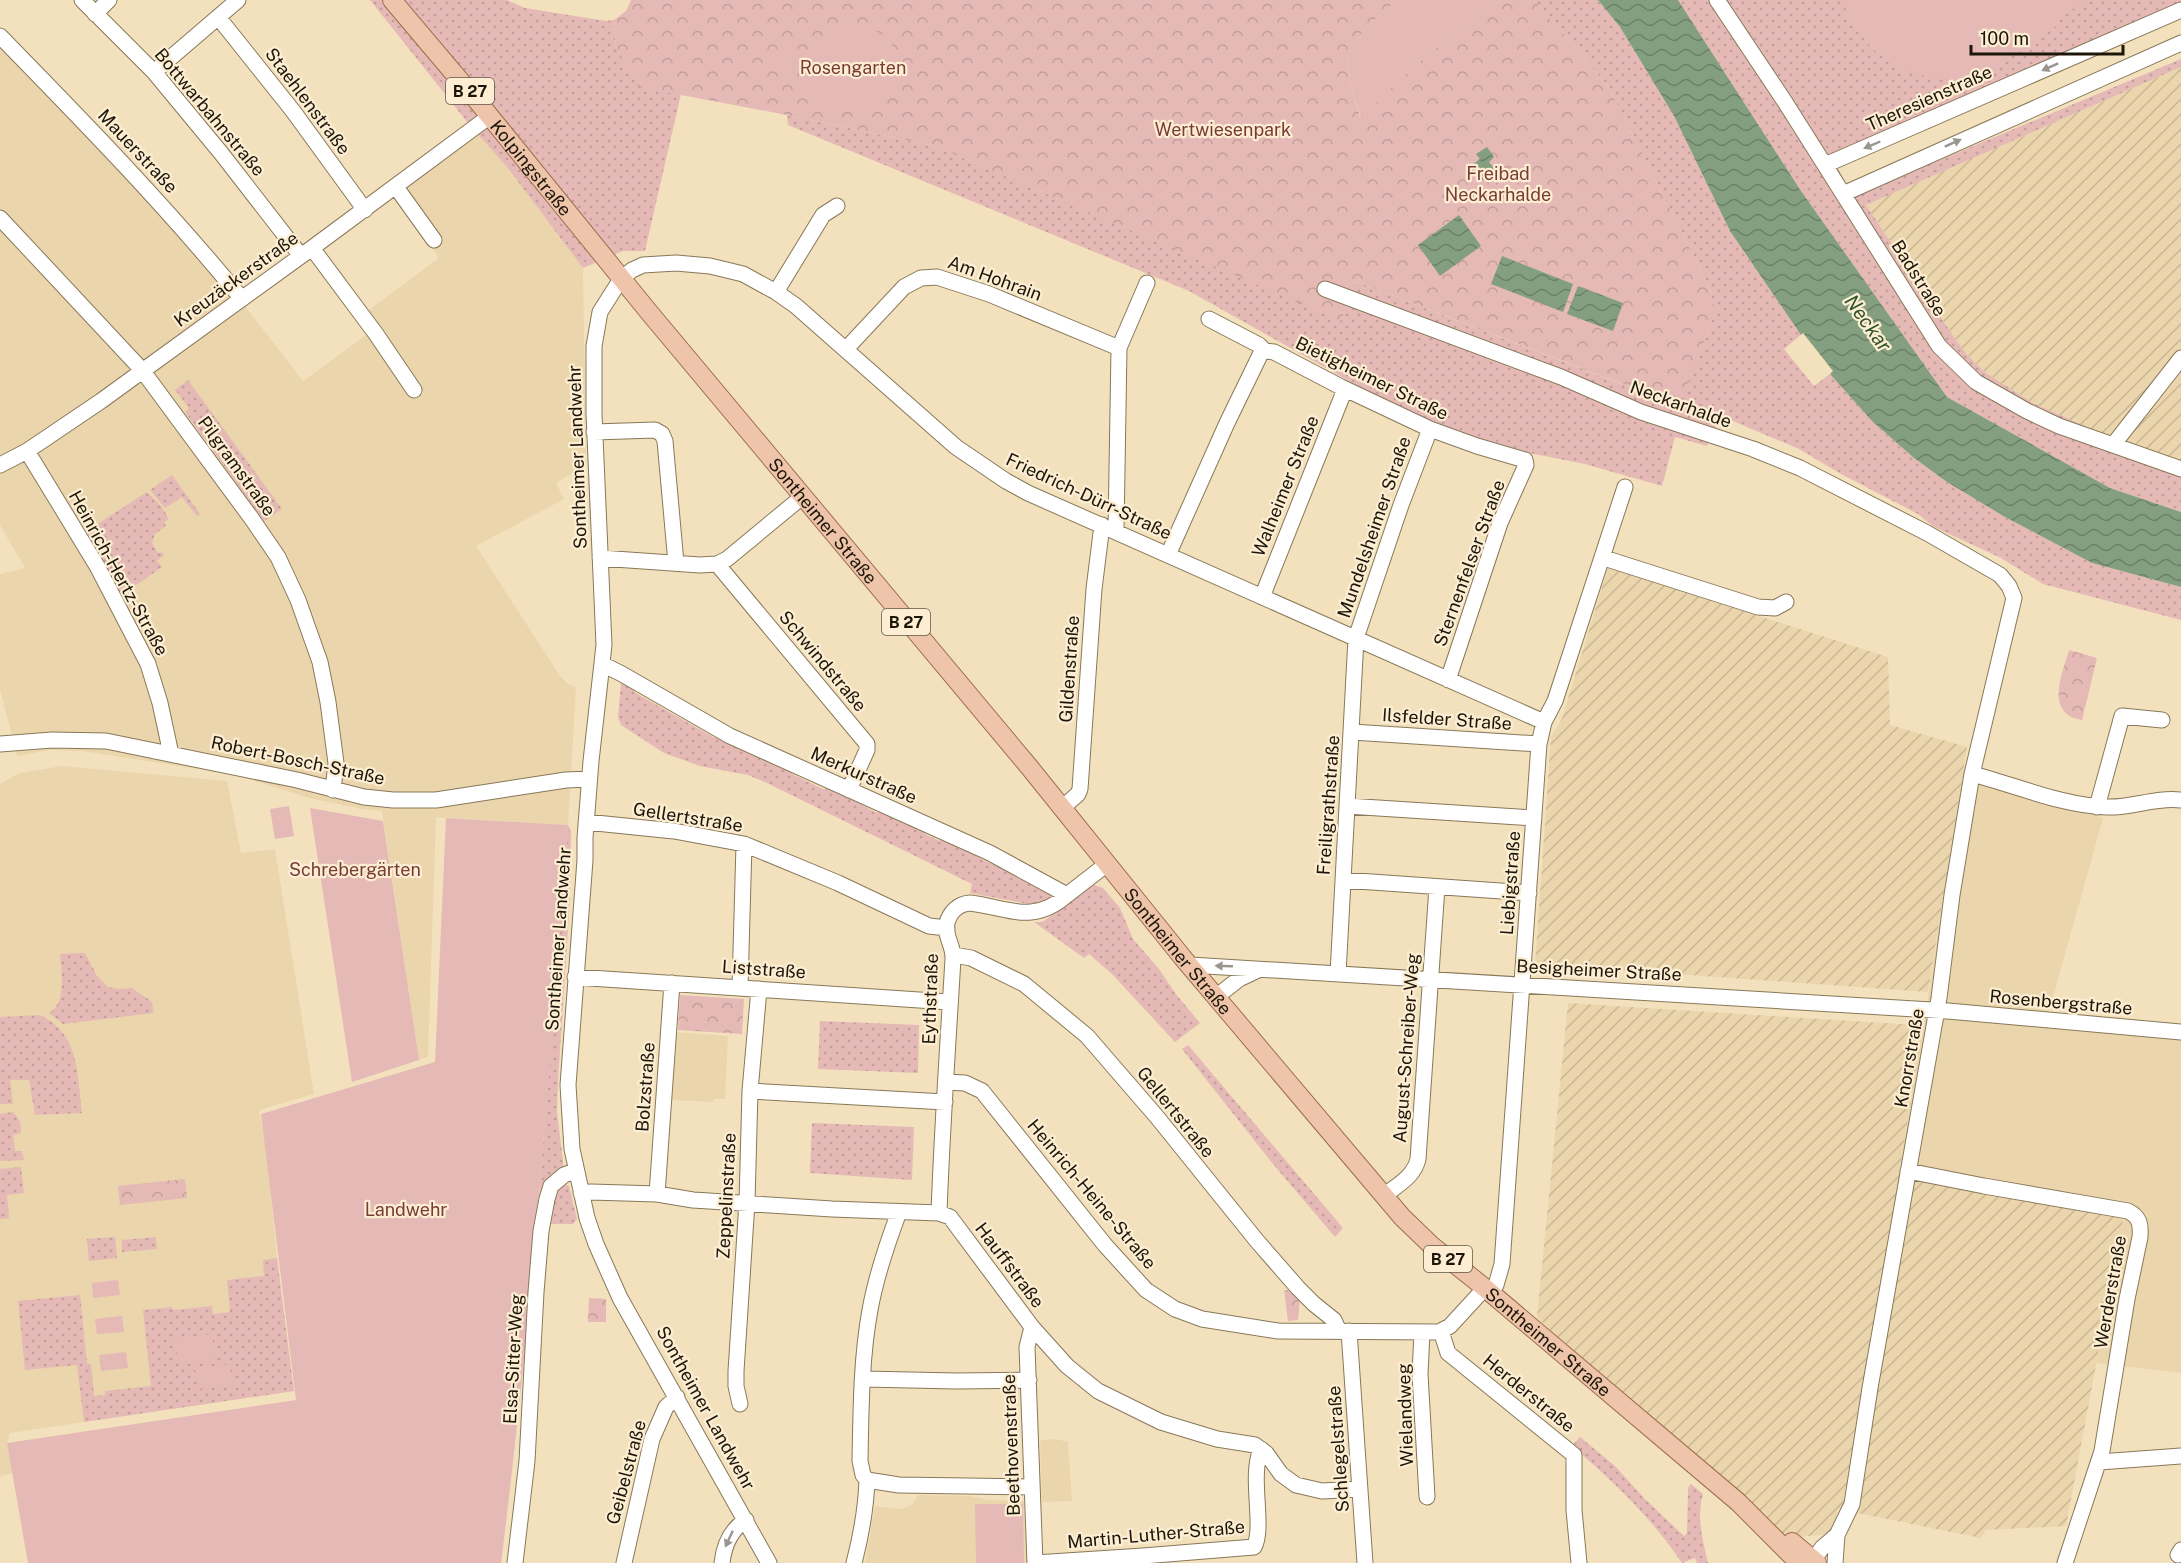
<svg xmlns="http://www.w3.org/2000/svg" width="2181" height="1563" font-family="'Public Sans',sans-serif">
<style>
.built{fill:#ebd5ac}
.industrial{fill:url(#industrial-furrows)}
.grass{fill:url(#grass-dots)}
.park{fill:url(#park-crowns)}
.garden{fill:#e5b9b5}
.water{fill:url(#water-waves)}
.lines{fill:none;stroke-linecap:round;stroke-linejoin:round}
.minor-casing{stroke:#887858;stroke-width:17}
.major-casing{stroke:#9d6e4d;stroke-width:20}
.minor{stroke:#fff;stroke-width:15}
.major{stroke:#eec5aa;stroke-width:18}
.oneway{fill:#999690}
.labels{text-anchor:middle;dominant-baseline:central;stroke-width:4.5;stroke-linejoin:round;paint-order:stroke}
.shield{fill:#fdeed3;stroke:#605746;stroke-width:1.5}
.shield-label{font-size:16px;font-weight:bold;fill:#1c1609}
.park-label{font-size:18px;fill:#773b38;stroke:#fdeed3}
.street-label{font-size:18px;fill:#1c1609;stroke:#fdeed3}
.water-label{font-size:20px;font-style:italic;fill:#2e5529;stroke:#fdeed3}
</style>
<defs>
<pattern id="industrial-furrows" width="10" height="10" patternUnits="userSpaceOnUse" patternTransform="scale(1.5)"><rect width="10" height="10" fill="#ebd5ac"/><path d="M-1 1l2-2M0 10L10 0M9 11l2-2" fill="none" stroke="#c9b693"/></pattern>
<pattern id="grass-dots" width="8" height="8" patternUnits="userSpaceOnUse" patternTransform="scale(1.5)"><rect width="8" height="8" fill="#e5b9b5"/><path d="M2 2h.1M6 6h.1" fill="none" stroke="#c49e9a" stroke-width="1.8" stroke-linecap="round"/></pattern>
<pattern id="park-crowns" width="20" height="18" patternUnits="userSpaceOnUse" patternTransform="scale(1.5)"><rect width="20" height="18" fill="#e5b9b5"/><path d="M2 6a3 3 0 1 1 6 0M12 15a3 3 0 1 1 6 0" fill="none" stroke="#c49e9a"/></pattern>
<pattern id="water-waves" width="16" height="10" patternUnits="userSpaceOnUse" patternTransform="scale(1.5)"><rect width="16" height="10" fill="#849f80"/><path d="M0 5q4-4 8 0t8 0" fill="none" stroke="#6b8167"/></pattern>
</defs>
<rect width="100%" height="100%" fill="#f3e1be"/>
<path class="built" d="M0 40 231 288 303 381 376 328 366 312 439 258 388 185 468 123 507 167 583 268 586 465 556 483 564 499 476 546 560 676 568 684 576 687 568 825 436 817 428 1057 419 1060 382 811 362 809 309 798 236 775 83 751 50 750 17 756 0 689V574L25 568 0 525Z
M62 766 227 781 241 853 275 849 314 1094 259 1110 266 1148 277 1258 294 1391 10 1433 7 1443 13 1473 0 1476V784L20 773Z
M1963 770 2103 818 2048 1015 2181 1028V1373L2097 1363 2125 1210 1899 1173 1922 1036Z
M674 1032 728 1036 725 1099H714V1102L669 1100Z
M1056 1439 1068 1442 1072 1501 1042 1502 1040 1442 1042 1440Z
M920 1495 970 1496 989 1500 1024 1501 1027 1563H865L875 1506 901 1509 912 1505 917 1496Z"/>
<path class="industrial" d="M2181 67V473L2033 403 1986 373 1968 356 1954 337 1866 205Z
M1608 568 1888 657 1890 725 1967 747 1928 992 1535 964 1551 737 1562 718Z
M1568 1003 1916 1025 1922 1036 1899 1173 2125 1210 2066 1526 1986 1530 1981 1538 1838 1509 1832 1534 1785 1538 1679 1454 1537 1317Z"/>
<path class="grass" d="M370 0H507L525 8 606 21 614 20 616 47 639 86 681 94 645 251H623L583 268 507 167 468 123Z
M1534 0H1598L1620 27 1674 116 1730 231 1801 335 1784 349 1814 386 1830 374 1872 421 1914 458 1947 482 2005 517 2092 563 2181 587V620L2043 584 2001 558 1934 527 1918 514 1841 474 1799 449 1721 416 1707 446 1675 437 1662 486 1585 464 1498 447 1420 419 1365 390 1189 291 788 125 787 115 935 146 1341 320 1355 281 1678 406 1716 311 1708 295 1712 293 1608 86Z
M1678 0H2181V2L1830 155 1854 196 2181 59V67L1866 205 1954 337 1968 356 1986 373 2033 403 2082 425 2121 451 2181 473V512L2110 488 1947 397 1801 191Z
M188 380 282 509 264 521 185 412 189 408 175 390Z
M172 475 200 514 197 516 182 497 165 508 150 490Z
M147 492 161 506 169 519 164 522 166 526 155 534 152 543 158 553 162 552 164 555 157 561 162 567 121 596 85 532Z
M623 681 636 688 634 692 715 738 717 734 794 769 792 774 825 790 827 785 864 801 862 805 877 813 879 809 927 829 925 834 940 841 943 837 983 860 1052 889 1055 893 1051 901 1028 904 970 893 972 884 767 783 748 775 700 766 664 753 621 725 618 717 621 684Z
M568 825 571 830 570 898 558 1081 557 1111 564 1170 544 1196H539Z
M1092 884 1103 888 1120 908 1133 939 1159 969 1175 993 1200 1023 1175 1042 1112 974 1089 954 1084 958 1034 922H1042L1048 918Z
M85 953 97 976 108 987 120 989 132 988 152 1002 153 1013 63 1024 49 1013C68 1001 61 973 60 954Z
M40 1015C80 1034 77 1074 82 1113L35 1115 29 1080H10L13 1104H0V1017Z
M820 1021 919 1025 918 1073 818 1069Z
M1188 1045 1343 1228 1335 1237 1273 1164 1182 1049Z
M13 1112 20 1121 21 1133 13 1135 15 1151H22L24 1160 0 1161V1114Z
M812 1123 914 1127 912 1180 810 1173Z
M21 1167 24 1193 7 1195 9 1218 0 1219V1169Z
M562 1183 569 1186 577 1219 573 1224H549L555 1190Z
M115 1237 117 1258 89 1261 87 1239Z
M156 1237 157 1249 122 1252V1240Z
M277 1258 294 1391 84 1422 77 1365 25 1370 18 1301 80 1295 87 1363 91 1364 94 1396 105 1395V1391L151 1386 143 1310 172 1307 173 1310 212 1306 213 1314 230 1312 227 1280 264 1276 263 1260Z
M1580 1437 1615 1466 1644 1498 1684 1536 1687 1533 1688 1488 1691 1484 1703 1494C1696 1517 1703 1541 1708 1563H1697L1695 1558 1682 1563C1651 1517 1613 1481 1572 1446Z"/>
<path class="park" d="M631 0H1398L1367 26 1347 57 1351 87 1360 116 1430 52 1501 0H1534L1608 86 1712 293 1709 295 1716 311 1679 406 1355 281 1341 321 935 146 787 115 639 87 616 47 614 20 626 11Z
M2069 650 2097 658 2082 720C2078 719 2072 718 2068 715 2049 701 2064 668 2069 650Z
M680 995 744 999 742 1034 678 1030Z
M185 1179 187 1198 120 1205 118 1186Z
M1284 1290H1291L1300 1297 1298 1320 1288 1321Z
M589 1298 606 1299V1322H588Z"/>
<path class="garden" d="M1398 0H1501L1430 52 1361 117 1351 87 1347 57 1367 26Z
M1842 0H2084L2059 20 2060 22 2059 24C2027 48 1995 69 1957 80L1956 77C1900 82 1861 50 1842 0Z
M858 24C885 31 895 44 903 70 872 126 855 116 801 97 810 56 808 28 858 24Z
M791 42C800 49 803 54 797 65 787 69 779 65 771 59 775 50 780 43 791 42Z
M289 806 294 836 275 839 270 809Z
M310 808 383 821 419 1060 352 1082Z
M446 818 568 825C549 1071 532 1318 501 1563H28L7 1443 296 1400 261 1114 435 1062Z
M118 1280 120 1295 93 1298 92 1283Z
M122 1316 124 1332 97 1334 95 1319Z
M212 1334 215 1360 178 1365 175 1339Z
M126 1352 128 1368 101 1371 99 1355Z
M230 1364 233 1384 198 1389 195 1369Z
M1023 1504 1024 1563H976L975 1504Z"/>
<path class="water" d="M1598 0H1678L1801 191 1947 397 2110 488 2181 512V587L2092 563 2005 517 1947 482 1914 458 1872 421 1830 374 1833 371 1803 333 1801 335 1730 231 1674 116 1620 27Z
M1487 147 1494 157 1489 162 1496 171 1480 182 1469 167 1480 159 1476 154Z
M1459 215 1481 246 1440 276 1418 245Z
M1502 256 1573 284 1563 312 1491 284Z
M1578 286 1623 303 1613 331 1567 314Z"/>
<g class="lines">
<defs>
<path id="minor" d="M82 0 154 72 221 153 301 256
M1717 0 1785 102 1939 346 1976 382 2027 411 2059 426 2181 469
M95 14 109 0
M218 17 293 111 365 210
M0 36C83 121 166 206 242 299
M154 72 238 0
M1825 165 2181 10
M396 187 434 240
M1843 194 2181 43
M0 218 142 370 252 519 278 557 298 600 320 662 328 702 336 763 333 790
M312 248 376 334 414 390
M1325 289 1561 377 1641 412 1753 449 1800 468 1927 533 2000 575 2009 586 2014 598 1972 774 1952 895 1939 998 1870 1388 1852 1504 1837 1535 1822 1548 1811 1563
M776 292 823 215 837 206
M1209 319 1259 345 1265 351 1274 352 1341 387 1430 429 1477 446 1525 460 1526 465 1500 523 1448 680
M846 349 904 287 921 278 937 277 989 294 1119 348
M594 432 655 430 662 434 665 441 676 563
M2113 445 2181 358
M27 451 97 566 148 664 160 703 171 754
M0 465 27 451 101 401 312 248 490 116
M1116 531 1119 348 1147 283
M1168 555 1227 423 1261 353 1265 351
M600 558 700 565 717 564 727 559 802 497
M1604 558 1758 607 1775 608 1786 602
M717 564 867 744V750L849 790
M1262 597 1345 389
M602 664 622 674 730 736 990 853 1067 895 1107 864
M1352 732 1539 744
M0 744 52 740 106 741 297 780 364 797 393 800H436L566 780 589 779
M1972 774C2015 785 2063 806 2107 807 2132 808 2155 797 2181 800
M1347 806 1534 818
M2097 807 2122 716 2162 720
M1062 808 1078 794 1080 789 1094 589 1102 525
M586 822 674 831 744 844 838 883 929 926 947 928
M1343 880 1529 893
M954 955 971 958 1024 984 1087 1036 1157 1117 1257 1241 1298 1288 1314 1304 1334 1320 1339 1331
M1190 965 1948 1011 2181 1032
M1338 974 1356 638 1401 505 1430 429
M575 977 949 1002
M740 987 744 844
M1216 997 1239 979 1258 970
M946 1082 965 1083 982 1091 1105 1245 1146 1290 1175 1309 1202 1319 1278 1331 1439 1332 1450 1326 1485 1288
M750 1091 945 1102
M1908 1171 1984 1186 2128 1211C2140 1217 2141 1225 2140 1237L2127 1299 2102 1451 2065 1563
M581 1193 591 1192 657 1194 693 1200 832 1209 939 1213 950 1217 1032 1327 1067 1366 1098 1391 1161 1422 1217 1439 1255 1445 1266 1453 1281 1474 1296 1485 1322 1491 1360 1489
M657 1194 672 983
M1384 1196C1397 1185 1414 1177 1418 1159L1437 887
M939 1213C942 1128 948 1043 953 959 954 946 944 936 947 923 950 912 958 904 970 903 1009 908 1033 925 1067 895
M1490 1293 1496 1285 1502 1264 1539 744 1544 722 1555 701 1625 487
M1032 1327 1027 1347 1035 1563
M1349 1331 1365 1563
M1441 1331 1448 1353 1574 1455V1510L1579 1563
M1422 1332 1420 1374 1427 1497
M864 1379 957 1381 1029 1380
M740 1404 736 1386V1371L747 1202 750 1091 759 989
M2099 1462 2181 1456
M867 1480 899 1485 1032 1487
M2178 1555 2181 1550
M515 1563 527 1461 536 1292 541 1231 547 1199 551 1186 564 1175 575 1171
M624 1563 652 1439 666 1407 677 1397
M722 1563C724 1545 730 1530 746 1520
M769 1563 620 1298 596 1244 587 1218 572 1149 568 1085 585 860V838L591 761 604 645 594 413V346L600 312 621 279 632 270 643 265 676 263 710 266 743 274 776 292 796 306 956 447 1006 481 1028 493 1544 722
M854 1563C861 1536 866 1508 867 1480L863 1475 860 1461C861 1411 861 1359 870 1310 876 1276 887 1244 899 1212
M1035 1563 1143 1556 1254 1547C1265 1527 1249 1477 1261 1449
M1835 1563 1837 1535"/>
<g id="major">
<path id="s1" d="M392 0 479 103 648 311 1030 768 1183 958 1402 1217 1431 1245 1485 1288 1738 1502 1799 1563"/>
<path d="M1792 1542 1817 1563"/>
</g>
</defs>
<use href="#minor" class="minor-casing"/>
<use href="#major" class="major-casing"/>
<use href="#minor" class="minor"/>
<use href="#major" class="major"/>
</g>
<defs><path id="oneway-solid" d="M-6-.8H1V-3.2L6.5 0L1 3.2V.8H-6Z" transform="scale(1.5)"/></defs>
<g class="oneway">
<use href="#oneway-solid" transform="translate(2050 67) rotate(156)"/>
<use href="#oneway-solid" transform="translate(1953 143) rotate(-24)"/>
<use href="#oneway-solid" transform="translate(1872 145) rotate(157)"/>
<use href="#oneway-solid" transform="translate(1224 966) rotate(-178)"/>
<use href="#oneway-solid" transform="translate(729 1539) rotate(115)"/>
</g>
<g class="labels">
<g class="shield">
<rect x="446" y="78" width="48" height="26" rx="4.5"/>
<rect x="882" y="609" width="48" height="26" rx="4.5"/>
<rect x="1424" y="1246" width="48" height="26" rx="4.5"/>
</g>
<g class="shield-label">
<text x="470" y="91">B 27</text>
<text x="906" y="622">B 27</text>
<text x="1448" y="1259">B 27</text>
</g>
<g class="park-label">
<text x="853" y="67">Rosengarten</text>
<text x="1223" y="129">Wertwiesenpark</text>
<text x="1498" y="173">Freibad<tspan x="1498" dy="21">Neckarhalde</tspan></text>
<text x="355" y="869">Schrebergärten</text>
<text x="406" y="1209">Landwehr</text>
</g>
<g class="street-label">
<text transform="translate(1929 98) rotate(-24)">Theresienstraße</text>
<text transform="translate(308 101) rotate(53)">Staehlenstraße</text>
<text transform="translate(210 112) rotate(50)">Bottwarbahnstraße</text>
<text transform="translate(138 151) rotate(47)">Mauerstraße</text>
<text stroke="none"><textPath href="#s1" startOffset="218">Kolpingstraße</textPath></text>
<text transform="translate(995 278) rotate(20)">Am Hohrain</text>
<text transform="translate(1919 278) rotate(58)">Badstraße</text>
<text transform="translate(236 279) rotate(-36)">Kreuzäckerstraße</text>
<text transform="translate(1372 378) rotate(26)">Bietigheimer Straße</text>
<text transform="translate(1681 404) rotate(20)">Neckarhalde</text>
<text transform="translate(577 457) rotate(-92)">Sontheimer Landwehr</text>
<text transform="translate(237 466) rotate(54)">Pilgramstraße</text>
<text transform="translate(1285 486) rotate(-68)">Walheimer Straße</text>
<text transform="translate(1089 496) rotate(25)">Friedrich-Dürr-Straße</text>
<text stroke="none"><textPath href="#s1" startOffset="676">Sontheimer Straße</textPath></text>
<text transform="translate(1374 527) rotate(-71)">Mundelsheimer Straße</text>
<text transform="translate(1469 563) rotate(-70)">Sternenfelser Straße</text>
<text transform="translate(119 573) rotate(61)">Heinrich-Hertz-Straße</text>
<text transform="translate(823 661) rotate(50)">Schwindstraße</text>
<text transform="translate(1069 669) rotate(-86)">Gildenstraße</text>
<text transform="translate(1447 719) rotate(4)">Ilsfelder Straße</text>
<text transform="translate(298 760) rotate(12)">Robert-Bosch-Straße</text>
<text transform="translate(864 775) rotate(24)">Merkurstraße</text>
<text transform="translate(1328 805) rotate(-86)">Freiligrathstraße</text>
<text transform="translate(688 817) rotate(9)">Gellertstraße</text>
<text transform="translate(1510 883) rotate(-86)">Liebigstraße</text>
<text transform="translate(558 939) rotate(-86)">Sontheimer Landwehr</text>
<text stroke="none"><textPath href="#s1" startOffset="1234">Sontheimer Straße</textPath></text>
<text transform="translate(764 969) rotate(4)">Liststraße</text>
<text transform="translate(1599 970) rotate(3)">Besigheimer Straße</text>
<text transform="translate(930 999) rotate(-88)">Eythstraße</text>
<text transform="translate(2061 1002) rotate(5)">Rosenbergstraße</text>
<text transform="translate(1406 1048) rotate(-86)">August-Schreiber-Weg</text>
<text transform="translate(1909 1058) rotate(-80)">Knorrstraße</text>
<text transform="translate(645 1087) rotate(-86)">Bolzstraße</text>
<text transform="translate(1176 1112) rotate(51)">Gellertstraße</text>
<text transform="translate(1092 1194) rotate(50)">Heinrich-Heine-Straße</text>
<text transform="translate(726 1196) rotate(-87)">Zeppelinstraße</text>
<text transform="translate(1010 1265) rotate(53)">Hauffstraße</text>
<text transform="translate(2110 1292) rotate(-80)">Werderstraße</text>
<text stroke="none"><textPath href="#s1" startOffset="1774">Sontheimer Straße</textPath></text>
<text transform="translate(513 1359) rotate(-87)">Elsa-Sitter-Weg</text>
<text transform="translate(1529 1393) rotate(39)">Herderstraße</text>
<text transform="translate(706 1408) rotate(61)">Sontheimer Landwehr</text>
<text transform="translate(1405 1415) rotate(-92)">Wielandweg</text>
<text transform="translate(1011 1445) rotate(-92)">Beethovenstraße</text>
<text transform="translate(1338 1449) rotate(-94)">Schlegelstraße</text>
<text transform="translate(626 1472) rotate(-75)">Geibelstraße</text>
<text transform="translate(1156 1534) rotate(-5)">Martin-Luther-Straße</text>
</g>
<g class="water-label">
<text transform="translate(1868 323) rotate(54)">Neckar</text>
</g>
</g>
<path d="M1971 45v9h152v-9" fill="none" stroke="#1c1609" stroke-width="3"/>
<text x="1980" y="45" font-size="18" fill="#1c1609" stroke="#fdeed3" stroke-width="4.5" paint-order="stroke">100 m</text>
</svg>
